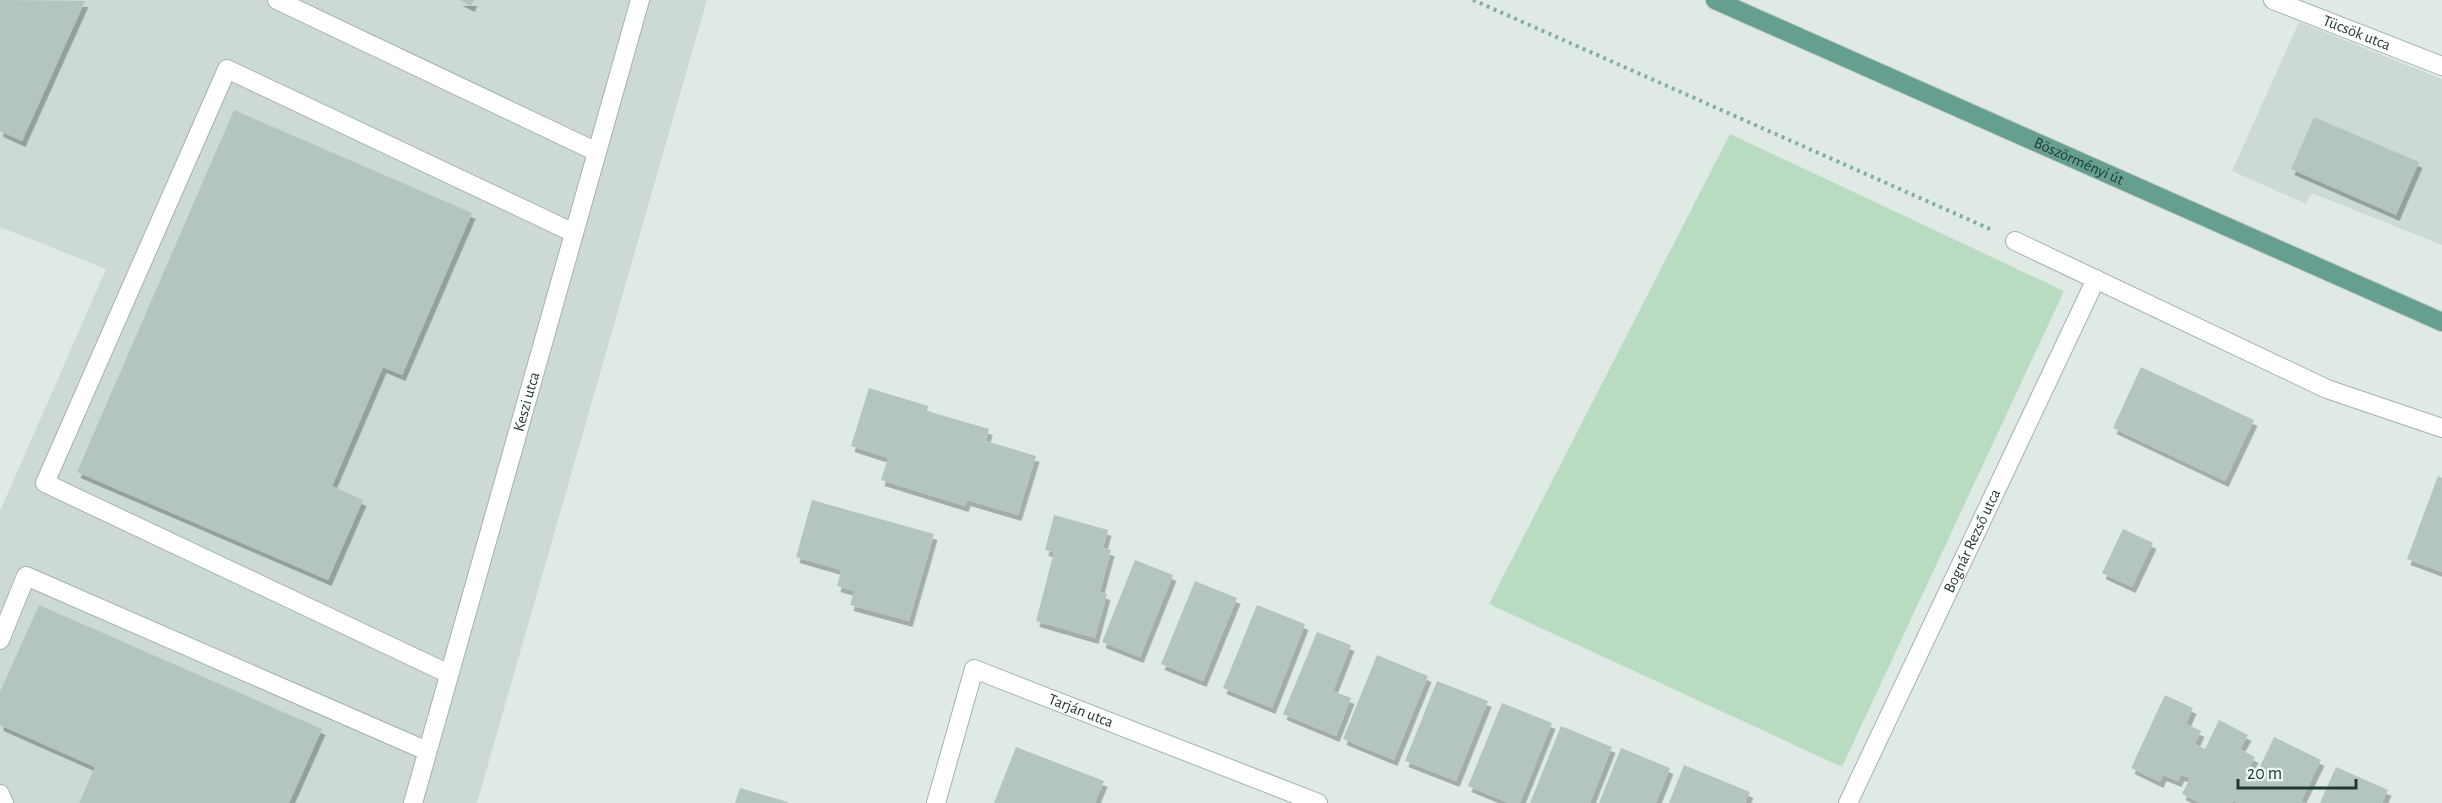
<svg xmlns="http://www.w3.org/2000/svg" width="2442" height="803" font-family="'Alegreya Sans',sans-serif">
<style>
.built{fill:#cddad4}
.green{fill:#b8dbc1}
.building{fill:#b4c5be;filter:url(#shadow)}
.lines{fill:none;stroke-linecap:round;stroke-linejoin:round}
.lane-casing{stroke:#a2b2ac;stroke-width:20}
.street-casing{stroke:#a2b2ac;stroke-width:20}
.primary-casing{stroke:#bcc4c2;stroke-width:20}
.path{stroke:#80ae9f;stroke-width:4;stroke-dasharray:3 4.5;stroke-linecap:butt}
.lane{stroke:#fff;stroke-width:18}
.street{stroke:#fff;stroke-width:18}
.primary{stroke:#649f90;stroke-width:18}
.labels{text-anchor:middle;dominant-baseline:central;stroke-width:6;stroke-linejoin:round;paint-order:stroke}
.street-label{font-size:16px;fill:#203a33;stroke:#eff7f3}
</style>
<defs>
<filter id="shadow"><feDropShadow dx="3.5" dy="6" stdDeviation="0" flood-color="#0004"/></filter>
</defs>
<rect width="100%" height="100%" fill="#dfeae5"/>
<path class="built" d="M0 0H707L477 803H0V511L106 269 0 227Z
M2299 22 2442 79V245L2312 193 2306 204 2232 171Z"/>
<path class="green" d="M1730 134 2064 291 1842 767 1489 604Z"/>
<path class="building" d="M0 0 85 1 22 141 0 131Z
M459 0H474L471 6Z
M234 110 472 213 402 375 383 367 332 486 363 500 328 580 77 472Z
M2314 117 2419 162 2396 215 2291 169Z
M2141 367 2254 420 2225 481 2113 428Z
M869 388 928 406 927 411 989 429 986 441 1036 456 1018 515 967 500 965 506 881 480 888 458 851 446Z
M2438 476 2442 478V572L2407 559Z
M812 500 934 534 909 621 850 605 854 591 837 586 841 570 796 557Z
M1054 515 1108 530 1103 548 1111 550 1100 592 1107 594 1095 638 1036 621 1054 552 1045 550Z
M2123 529 2153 543 2132 587 2102 573Z
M1135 560 1173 575 1140 657 1102 642Z
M1195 581 1237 598 1203 681 1161 664Z
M39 605 322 729 289 803H79L95 767 0 725V692Z
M1257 605 1305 624 1272 708 1223 688Z
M1317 632 1351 645 1333 691 1351 698 1336 736 1283 714Z
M1377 655 1428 676 1394 760 1343 739Z
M1437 681 1488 701 1456 781 1405 761Z
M2165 695 2193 708 2186 724 2201 731 2195 744 2205 749 2219 720 2248 735 2240 749 2255 757 2247 772 2256 775 2274 737 2321 760 2301 801 2305 803H2238L2233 800 2232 803H2200L2182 794 2190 778 2181 775 2178 781 2163 775 2160 782 2131 768Z
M1502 703 1552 723 1520 803H1509L1468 786Z
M1561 726 1612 747 1590 803H1530Z
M1016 747 1104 781 1095 803H994Z
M1621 748 1670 768 1656 803H1599Z
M1684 765 1750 792 1745 803H1669Z
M2336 767 2388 790 2382 803H2320Z
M740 788 788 802V803H735Z"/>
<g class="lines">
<defs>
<g id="lane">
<path d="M277 0 597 152"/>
<path d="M0 640 26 576 427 751"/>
<path d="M449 674 45 483 227 69 574 233"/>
<path d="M0 794 4 803"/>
<path id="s1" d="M413 803 640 0"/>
</g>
<g id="street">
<path id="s2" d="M2273 0 2442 66"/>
<path d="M2015 241 2327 389 2442 428"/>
<path id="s3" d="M936 803 974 669 1318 803"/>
<path id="s4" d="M1848 803 2096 279"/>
</g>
<g id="primary">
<path id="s5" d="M1715 0 2442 322"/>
</g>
</defs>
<use href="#lane" class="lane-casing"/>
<use href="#street" class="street-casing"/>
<use href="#primary" class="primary-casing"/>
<path class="path" d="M1473 0 1990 229"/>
<use href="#lane" class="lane"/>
<use href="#street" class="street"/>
<use href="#primary" class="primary"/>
</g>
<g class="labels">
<g class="street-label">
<text stroke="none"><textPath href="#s2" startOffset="90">Tücsök utca</textPath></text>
<text stroke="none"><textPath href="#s5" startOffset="398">Böszörményi út</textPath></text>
<text stroke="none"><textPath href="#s1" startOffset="417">Keszi utca</textPath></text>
<text stroke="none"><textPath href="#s4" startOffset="290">Bognár Rezső utca</textPath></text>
<text stroke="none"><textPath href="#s3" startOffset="254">Tarján utca</textPath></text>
</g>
</g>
<path d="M2238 779v9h118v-9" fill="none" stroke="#203a33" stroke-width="3"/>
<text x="2247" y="779" font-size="18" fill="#203a33" stroke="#eff7f3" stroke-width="4.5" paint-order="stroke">20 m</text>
</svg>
